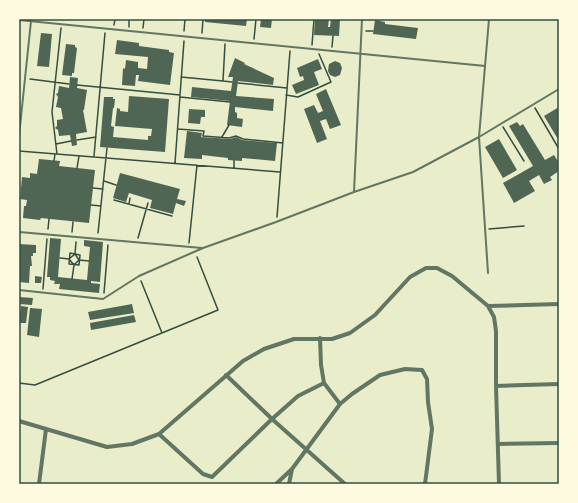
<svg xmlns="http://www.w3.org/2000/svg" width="578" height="503" font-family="Ubuntu,sans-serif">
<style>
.building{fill:#4f6655}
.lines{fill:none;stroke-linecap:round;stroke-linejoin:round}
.path{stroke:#344e41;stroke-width:1.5}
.service{stroke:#617663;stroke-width:2}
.minor{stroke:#617663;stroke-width:4}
.neatline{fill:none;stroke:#344e41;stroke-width:1.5}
</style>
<rect width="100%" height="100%" fill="#e9edc9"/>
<path class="building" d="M205 19H247L246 26 205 22Z
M261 19H272L271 28 260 27Z
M315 19H329L328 27H330L331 19H340L339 36 314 35Z
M375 20 385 22V24L418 28 416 39 373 34Z
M41 33 52 34 49 67 37 66Z
M117 40 139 43V46L169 50V52L174 53 170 85 138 81 139 75H136L135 86 122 85 123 68 125 69 126 60 138 62V68L147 69 148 57 115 54Z
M66 44 75 45V47L77 48 74 73H72V76L62 75Z
M235 58 245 63 244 64 274 78 273 85 238 81 236 96 274 99 273 111 235 107V112L237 113V118L243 119 242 127 227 125 230 101 191 97 192 87 231 91 233 77H228Z
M318 59 322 69 314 72 319 85 296 94 292 85 304 80 303 76 300 77 297 68Z
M335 61 340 63 342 68 340 75 335 77 330 75 328 71 329 64Z
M70 77 78 78 77 88 87 90 84 110H83L87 132 76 134 77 145 72 146 70 135 59 136 58 130 55 128 57 126V120L63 119 61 108 56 107 58 97 56 94 58 93 59 86 69 88Z
M326 89 341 125 330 129 326 119 320 121 327 139 317 143 304 109 314 105 318 113 323 111 316 94Z
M129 96 169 99 165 152 100 147 104 97H113V99H115L114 108H113L111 126 114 127 113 137 148 140V136H151L152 129 115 126 117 108 120 109V111L128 112Z
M559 107V141L544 116Z
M189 109 205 110V117H201L200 124 188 123Z
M517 122 520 126 523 124 545 160 554 155 559 163V171L550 177 552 180 544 184 539 175 529 181 535 191 514 203 503 183 533 166 509 126Z
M187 131 202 133 201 137 230 139 236 137 242 140 277 143 275 161 242 158V161L228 160V158L202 155V159L184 158Z
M499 139 517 170 503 178 485 147Z
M39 159 60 161 59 166 95 170 89 223 41 218 40 220 23 218 24 206H26L27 200 20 199 22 177 30 178V173L37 174Z
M120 173 180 189 177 199 186 201 184 206 176 203 173 214 150 208 152 200 129 193 126 202 113 198Z
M50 238 61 239 58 277 87 280 90 247 84 246V240L103 242 100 282 91 281V283L100 284 99 293 59 289 60 284H54L55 281 50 280V277H47Z
M19 244 36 245V253H33V256H31L32 266H30L29 283 19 282Z
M35 276 42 277 41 283H35Z
M19 297 33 298 32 305 19 304Z
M132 304 134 313 90 320 88 312Z
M21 306 28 307 26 323H19Z
M30 308 42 309 39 337 27 335Z
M134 315 136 322 91 330 90 323Z"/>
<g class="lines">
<path class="path" d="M114 25 115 19
M129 27V19
M143 28 144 19
M184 31 185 19
M366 31H373
M202 33 203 19
M254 39 256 19
M225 44 223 81 232 82
M312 45 314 19
M332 47 333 36
M181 77 223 81
M30 79 69 84
M238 83 287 88
M77 85 180 95
M286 95 298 97 331 82 319 54
M180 97 230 102
M535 108 559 149
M503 127 524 161
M178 129 204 131 203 136 229 138 236 136 243 139 283 143
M222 137 229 125
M77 140 96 137
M56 144 71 141
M19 151 280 172
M57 154 52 112 61 28
M94 156 105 33
M54 161 55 154
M175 163 184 41
M77 168 79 156
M234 168V160
M104 181 116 185
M93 188 103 189
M114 200 172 216
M129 204 130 198
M91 205 101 206
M277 217 290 51
M48 229 49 219
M489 229 524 226
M72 232 73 222
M98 233 107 148
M138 238 148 203
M189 243 197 165
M70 253 80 255 79 265 69 264Z
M75 254 79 260 74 265 69 259 75 254 76 242
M60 258 69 259
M79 260 89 261
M72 279 74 265
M141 281 162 333
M43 289 47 239
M104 293 108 245
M19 383 35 385 218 310 197 257"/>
<path class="service" d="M19 20 485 66
M19 136 31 21
M354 192 362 19
M19 232 202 248
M488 273 479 137 489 19
M19 290 103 299 139 276 203 248 276 222 354 192 413 172 479 137 559 89"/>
<path class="minor" d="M488 306 559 304
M320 338 321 365 324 383 340 404
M226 375 272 419 345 484
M496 386 559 384
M19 421 107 447 132 444 159 434 243 361 264 349 294 339H332L350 333 375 315 410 277 426 268H437L452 276 488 306 494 317 496 331V386L499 484
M159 434 203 474 212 477 272 419 298 396 324 383
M498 444 559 443
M39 484 46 429
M276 484 292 469
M289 484 292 469 340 404 352 394 380 375 405 369 422 370 427 379 428 402 432 429 425 484"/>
</g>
<rect width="578" height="503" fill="none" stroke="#fefae0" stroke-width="40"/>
<rect x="20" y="20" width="538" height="463" class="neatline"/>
</svg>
